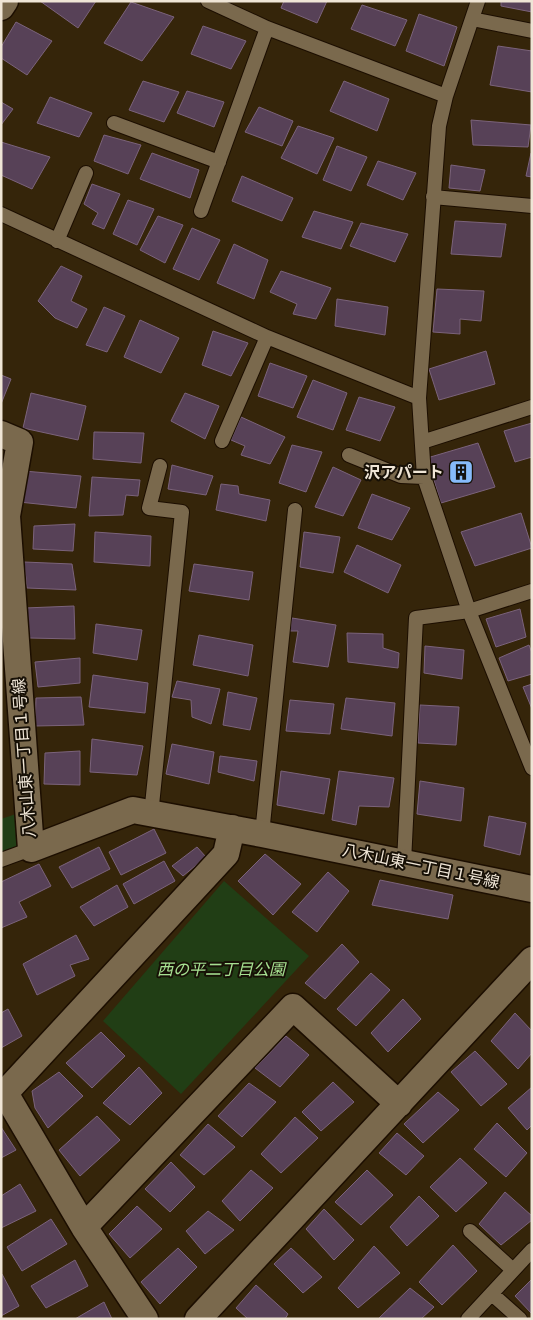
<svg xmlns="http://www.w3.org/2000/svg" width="533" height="1320" font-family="Bitter,'Noto Sans JP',serif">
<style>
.green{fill:#213e15}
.building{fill:#574157;stroke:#7b637b}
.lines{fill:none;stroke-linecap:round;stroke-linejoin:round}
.lane-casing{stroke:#1c0e00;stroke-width:16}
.street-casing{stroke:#1c0e00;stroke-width:29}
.lane{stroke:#7a694d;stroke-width:14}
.street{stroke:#7a694d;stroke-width:26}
.labels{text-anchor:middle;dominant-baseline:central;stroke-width:4;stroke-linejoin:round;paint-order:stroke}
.poi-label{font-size:16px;font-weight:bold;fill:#efe5d6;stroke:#171006;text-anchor:end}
.street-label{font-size:16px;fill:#efe5d6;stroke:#171006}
.park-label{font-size:16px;font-style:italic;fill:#a6e091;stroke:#171006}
</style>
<rect width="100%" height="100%" fill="#35250a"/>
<path class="green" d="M19 813 24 845 1 852V819Z
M224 881 309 956 181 1094 103 1021Z"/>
<path class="building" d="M40 1H96L78 28Z
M284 1H327L317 23 281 8Z
M501 1H532V12L501 6Z
M131 2 174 17 142 61 104 43Z
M362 5 407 20 395 46 351 29Z
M419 14 457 27 444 66 406 51Z
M16 22 52 41 27 75 1 58V47Z
M203 26 246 41 231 69 191 54Z
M498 46 532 51V92L490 85Z
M143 81 179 92 164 122 129 110Z
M344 81 389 99 377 131 330 111Z
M187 91 224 102 214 127 177 113Z
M50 97 92 113 79 137 37 123Z
M1 102 13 109 1 125Z
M259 107 293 121 282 146 245 132Z
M471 120 531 125 528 147 473 145Z
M298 126 334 138 317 174 281 158Z
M104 135 141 145 128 174 94 161Z
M1 142 50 157 32 189 1 175Z
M337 146 367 157 351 191 323 180Z
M152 153 199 170 190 198 140 179Z
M531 153H532V177L526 176Z
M378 161 416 173 403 200 367 185Z
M451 165 485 170 480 191 449 188Z
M242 176 293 198 282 221 232 201Z
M92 184 120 194 104 229 92 224 98 213 84 204Z
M128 200 154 209 137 245 113 234Z
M314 211 353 222 341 249 302 237Z
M158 216 183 225 165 263 140 250Z
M455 221 506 224 501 257 451 254Z
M361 223 408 234 395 262 350 246Z
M192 228 220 240 199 280 173 269Z
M234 244 268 260 254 299 217 283Z
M61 266 82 276 71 301 87 309 77 328 55 318 38 301Z
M281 271 331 288 316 319 293 314 297 304 270 292Z
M437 289 484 291 481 321 460 319V334L433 332Z
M337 299 388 307 385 335 335 326Z
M104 307 125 316 107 352 86 345Z
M140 320 179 338 161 373 124 357Z
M213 331 248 343 231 376 202 365Z
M486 351 495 384 439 400 429 369Z
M270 363 307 376 293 408 258 396Z
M1 375 11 379 1 404Z
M313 380 347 393 333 430 297 417Z
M31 393 86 406 78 440 23 428Z
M185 393 219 406 205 439 171 421Z
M359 397 395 407 380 441 346 430Z
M241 417 285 437 270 464 241 455 245 446 231 440Z
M532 423V457L515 462 504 431Z
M94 432 144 433 141 463 93 459Z
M478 443 495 487 441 503 427 458Z
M292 445 322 452 306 492 279 483Z
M172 465 213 476 206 495 168 489Z
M333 467 361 480 343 516 315 507Z
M24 471 81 476 76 508 19 502Z
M92 477 140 480 138 496 126 495 123 515 89 516Z
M221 484 238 486 239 494 270 500 266 521 216 510Z
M372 494 410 508 392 540 358 528Z
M521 513 532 548 475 566 461 532Z
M75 524 73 551 33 549 34 526Z
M95 532 151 536 150 566 94 562Z
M304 532 340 537 333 573 300 567Z
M357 545 401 565 388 593 344 572Z
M24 562 72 564 76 590 27 588Z
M194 564 253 572 249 600 189 591Z
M74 606 75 639 29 638 25 608Z
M520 609 526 637 496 647 486 619Z
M292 618 336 625 328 667 293 662 298 631H290Z
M96 624 142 630 137 660 93 653Z
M347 633 383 634V648L399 653 398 668 348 662Z
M199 635 253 645 248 676 193 665Z
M529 645 532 653V674L508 681 499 658Z
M425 646 464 650 462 679 424 673Z
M80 658V683L38 687 35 662Z
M93 675 148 683 145 713 89 707Z
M177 681 220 689 211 724 192 717 191 700 172 697Z
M532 684V709L523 687Z
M228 692 257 698 250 730 223 725Z
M81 697 84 725 35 726 36 698Z
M346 698 395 703 392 736 341 729Z
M290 700 334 704 330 734 286 731Z
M420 705 459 707 456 745 418 743Z
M92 739 143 746 137 775 90 772Z
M172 744 214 752 209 784 166 774Z
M80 751V785L44 784 45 753Z
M220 756 257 761 254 781 218 772Z
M281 771 330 779 324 814 277 805Z
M339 771 394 778 389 807 359 806 356 825 332 820Z
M420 781 464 788 461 821 417 814Z
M489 816 526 823 520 855 484 846Z
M154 829 166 853 121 875 109 852Z
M99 847 110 869 72 888 59 867Z
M197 847 206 857 183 876 172 866Z
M265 854 301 884 273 915 238 881Z
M164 861 175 881 134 904 123 884Z
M39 864 51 886 19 902 27 917 1 928V882Z
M328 872 349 891 317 932 292 912Z
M380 880 453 895 448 919 372 905Z
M117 885 128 907 94 926 80 907Z
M76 935 89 959 70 965 75 976 37 995 23 964Z
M342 944 359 962 325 999 305 983Z
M371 973 390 990 356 1026 337 1009Z
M403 999 421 1019 388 1052 371 1033Z
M8 1009 22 1036 1 1048V1013Z
M515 1013 532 1031V1053L518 1069 491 1041Z
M101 1032 125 1056 92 1088 66 1063Z
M286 1036 309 1055 280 1087 255 1068Z
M475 1051 507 1084 481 1106 451 1072Z
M139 1067 162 1093 130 1125 103 1103Z
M59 1072 83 1096 48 1128 35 1108 32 1091Z
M333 1082 354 1102 321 1131 302 1112Z
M249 1083 276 1102 242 1137 218 1116Z
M532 1087V1125L527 1130 508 1108Z
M438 1092 459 1110 423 1143 404 1124Z
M97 1116 120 1140 80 1176 59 1150Z
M295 1117 318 1138 281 1173 261 1154Z
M497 1123 527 1153 506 1177 474 1149Z
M208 1124 235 1147 204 1175 180 1155Z
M1 1127 16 1150 1 1158Z
M397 1133 424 1156 406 1175 379 1153Z
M460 1158 487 1183 456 1212 430 1187Z
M171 1162 195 1187 170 1212 145 1189Z
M251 1170 273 1188 240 1221 222 1201Z
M367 1170 393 1195 361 1225 335 1202Z
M20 1184 36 1211 1 1228V1196Z
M505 1192 532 1216V1220L501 1245 479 1224Z
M419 1196 439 1216 407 1246 390 1227Z
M137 1206 162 1229 130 1258 109 1234Z
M324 1209 354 1240 334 1260 306 1229Z
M208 1211 234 1230 205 1254 186 1231Z
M51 1219 67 1244 22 1271 7 1247Z
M453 1245 477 1271 442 1305 419 1282Z
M374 1246 400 1273 358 1308 338 1288Z
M178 1248 197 1267 160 1304 141 1282Z
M291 1248 322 1277 303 1293 274 1264Z
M75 1260 88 1286 46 1308 31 1286Z
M2 1274 19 1306 1 1316V1275Z
M532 1279V1314L515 1296Z
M256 1285 288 1314 285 1319H248L236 1308Z
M410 1288 434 1307 421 1319H378Z
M104 1302 112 1319H75Z"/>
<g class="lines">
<defs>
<path id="lane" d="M208 1 267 28 446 96
M478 1 446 96 439 126 419 398 424 477 469 611 532 768
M472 19 532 31
M114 123 219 162
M433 197 532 206
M201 211 267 28
M1 214 267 337 419 398
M57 241 86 173
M222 441 267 337
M422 442 532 407
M349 455 401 476 424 477
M151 815 182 512 149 508 160 466
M262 834 295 510
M1 860 31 849
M404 862 416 618 469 611 532 591
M470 1231 513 1270
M492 1294 520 1319
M468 1319 532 1250"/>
<path id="street" d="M1 7 5 1
M1 434 20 442 7 516 31 849 133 810 262 834 532 889
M84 1227 293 1007 399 1104
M145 1319 84 1227 5 1093 226 854 232 828
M198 1319 532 960"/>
</defs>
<use href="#lane" class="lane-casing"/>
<use href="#street" class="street-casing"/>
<use href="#lane" class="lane"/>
<use href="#street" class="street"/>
</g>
<defs>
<symbol id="building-square" viewBox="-11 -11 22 22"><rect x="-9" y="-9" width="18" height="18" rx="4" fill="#86bbfb" stroke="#171006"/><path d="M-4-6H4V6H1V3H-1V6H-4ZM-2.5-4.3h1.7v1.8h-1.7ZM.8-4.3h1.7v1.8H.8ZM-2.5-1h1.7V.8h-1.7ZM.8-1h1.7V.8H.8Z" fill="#111"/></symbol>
</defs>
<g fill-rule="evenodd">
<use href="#building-square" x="447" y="458" width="28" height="28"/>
</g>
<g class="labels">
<g class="poi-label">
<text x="444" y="472">沢アパート</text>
</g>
<g class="street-label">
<text transform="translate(24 758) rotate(-94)">八木山東一丁目１号線</text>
<text transform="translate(421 866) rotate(12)">八木山東一丁目１号線</text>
</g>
<g class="park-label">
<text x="221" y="969">西の平二丁目公園</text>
</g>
</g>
<rect width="533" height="1320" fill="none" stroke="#efe5d6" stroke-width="5"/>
</svg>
